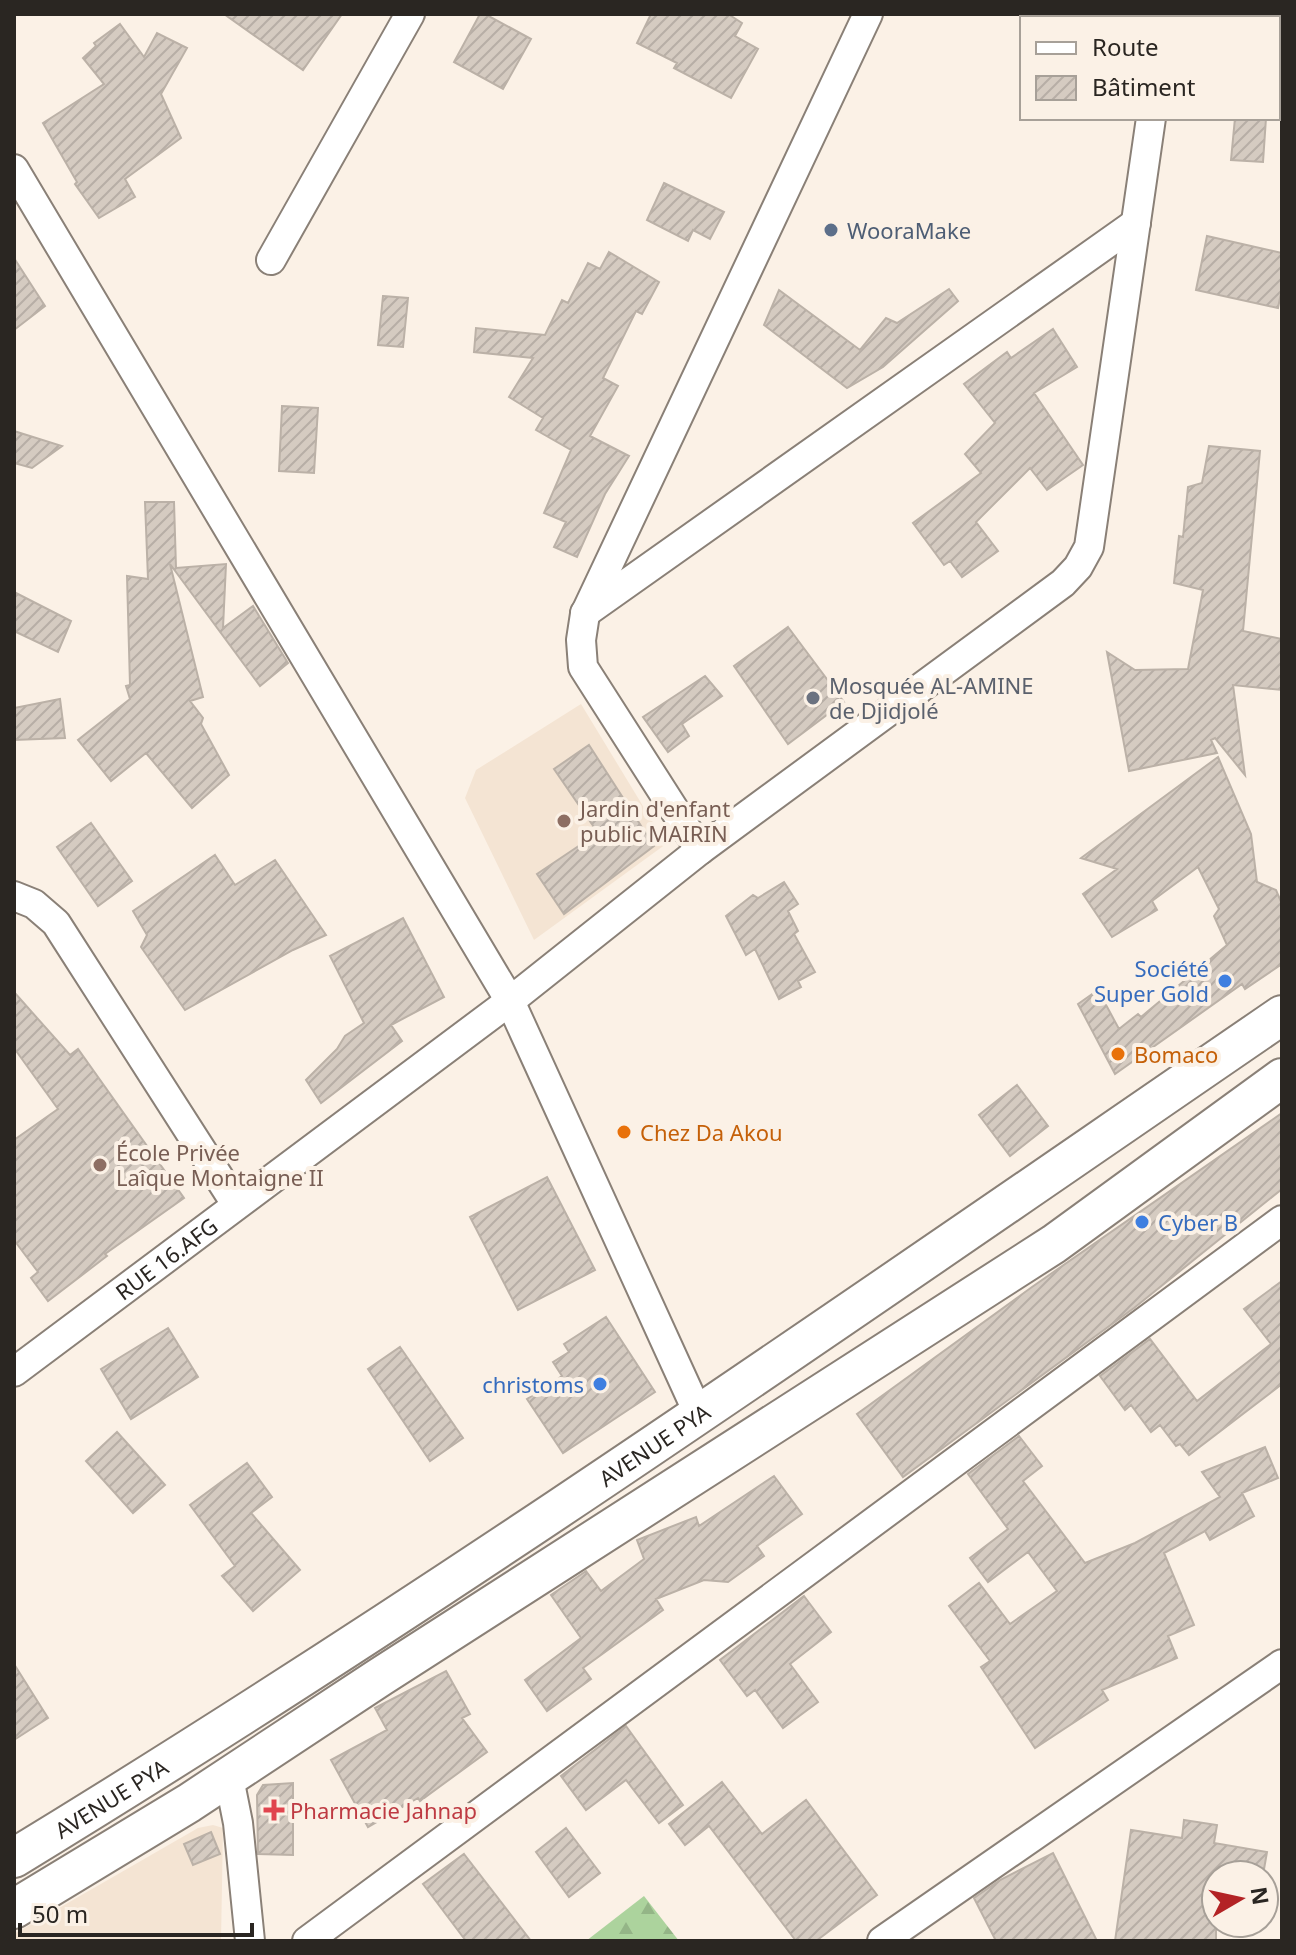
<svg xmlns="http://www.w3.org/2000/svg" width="1296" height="1955" font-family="'Noto Sans',sans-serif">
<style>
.built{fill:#f4e4d3}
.forest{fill:url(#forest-firs)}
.building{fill:url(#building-hatch);stroke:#bbb1a7;stroke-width:2}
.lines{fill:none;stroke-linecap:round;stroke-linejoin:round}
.minor-casing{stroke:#8a8077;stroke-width:32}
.secondary-casing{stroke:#8a8077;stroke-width:42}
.minor{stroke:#fff;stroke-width:28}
.secondary{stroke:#fff;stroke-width:38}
.service-dot{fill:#5c6f8a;stroke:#fbf1e6;stroke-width:3}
.worship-dot{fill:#6b7280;stroke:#fbf1e6;stroke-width:3}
.education-dot{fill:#8d6e63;stroke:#fbf1e6;stroke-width:3}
.shop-dot{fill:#3f7fe0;stroke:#fbf1e6;stroke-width:3}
.food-dot{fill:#e8710a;stroke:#fbf1e6;stroke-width:3}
.health-dot{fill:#e0444e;stroke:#fbf1e6;stroke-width:3}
.labels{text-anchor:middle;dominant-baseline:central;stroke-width:8;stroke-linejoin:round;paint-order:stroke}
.service-label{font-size:22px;fill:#4e5e75;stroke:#fbf1e6;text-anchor:start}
.worship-label{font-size:22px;fill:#5b616d;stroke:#fbf1e6;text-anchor:start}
.education-label{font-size:22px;fill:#785e54;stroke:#fbf1e6;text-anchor:start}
.shop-label{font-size:22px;fill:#366cbe;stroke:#fbf1e6;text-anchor:end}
.food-label{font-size:22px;fill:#c56008;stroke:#fbf1e6;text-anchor:start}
.street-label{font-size:22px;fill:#2a2622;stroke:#fbf1e6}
.health-label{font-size:22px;fill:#be3a42;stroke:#fbf1e6;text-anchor:start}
</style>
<defs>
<pattern id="forest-firs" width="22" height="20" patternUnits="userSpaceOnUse" patternTransform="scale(2)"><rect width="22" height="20" fill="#acd39d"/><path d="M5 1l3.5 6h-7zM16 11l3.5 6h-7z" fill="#94b587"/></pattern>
<pattern id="building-hatch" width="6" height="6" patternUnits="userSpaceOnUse" patternTransform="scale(2)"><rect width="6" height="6" fill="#d5cbc1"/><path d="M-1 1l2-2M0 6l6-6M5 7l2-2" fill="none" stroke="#b7aea6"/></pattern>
</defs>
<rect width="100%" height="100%" fill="#fbf1e6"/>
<path class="built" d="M581 704 666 844 534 940 465 798 476 770Z
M213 1825 223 1828 221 1941H14V1934L198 1828Z"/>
<path class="forest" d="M644 1896 679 1941H586Z"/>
<path class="building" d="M224 14H342L303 70Z
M480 14H485L531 39 503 89 454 62Z
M651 14H728L742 23 735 36 758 49 731 98 674 68 677 63 637 43Z
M120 24 144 57 157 33 187 48 161 94 181 138 125 179 135 197 99 218 75 184 77 182 43 123 104 84 83 58 96 46 94 43Z
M1235 118H1266L1263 162 1231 160Z
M664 183 724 212 710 239 693 230 688 241 647 220Z
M1207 236 1282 253V288L1278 308 1196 290Z
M609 252 659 282 642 314 636 311 603 378 618 386 590 436 629 456 605 494 577 557 554 547 566 522 544 513 571 450 536 430 543 418 509 397 533 358 474 352 476 328 545 335 562 300 568 303 588 263 600 269Z
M14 258 45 306 14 330Z
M949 289 958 301 883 367 847 388 764 325 779 290 860 350 886 318 897 323Z
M383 296 408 298 403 347 378 345Z
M1053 329 1077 367 1034 393 1083 465 1047 490 1030 468 976 522 998 551 962 577 950 561 944 565 913 523 981 473 965 454 995 423 964 384 1007 352 1011 358Z
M282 406 318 408 314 473 279 471Z
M14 431 62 446 32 468 14 463Z
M1209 446 1260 451 1243 631 1282 639V690L1233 685 1245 775 1215 738 1211 740 1217 753 1129 771 1107 652 1135 670 1188 669 1203 590 1174 583 1179 536 1183 537 1188 487 1202 483Z
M145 502H174L176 568 226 564 223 628 253 606 288 663 260 686 170 564 203 697 190 701 203 718 201 724 229 775 192 808 146 753 111 781 78 740 130 699 126 686 130 685 127 576 148 579Z
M14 592 71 621 58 652 14 631Z
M788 627 844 702 788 744 734 666Z
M705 676 722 696 682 724 689 736 668 752 643 717Z
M60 699 65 738 14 740V708Z
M589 745 654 846 564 914 537 874 598 833 554 769Z
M1218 757 1251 834 1257 882 1276 890 1282 904V964L1245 989 1242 984 1115 1074 1078 1004 1098 990 1119 1029 1138 1014 1141 1017 1227 945 1214 916 1219 909 1198 867 1152 901 1157 910 1112 937 1083 894 1117 869 1081 858Z
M91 823 132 881 98 906 57 847Z
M215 855 235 885 275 860 326 935 293 950 185 1010 141 947 147 935 133 911Z
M784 882 798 904 788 911 798 931 794 934 815 972 798 981 801 987 779 999 755 949 746 955 726 916 753 895 758 898Z
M403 918 444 997 391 1025 402 1041 321 1103 306 1080 337 1049 345 1036 364 1023 330 956Z
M14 992 70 1055 78 1049 184 1198 105 1254 107 1256 48 1301 31 1278 38 1272 14 1240V1140L58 1109 14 1048Z
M1017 1085 1048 1126 1010 1156 979 1115Z
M1282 1113V1189L1134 1308 903 1477 857 1414 1032 1287Z
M547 1177 595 1270 518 1310 470 1217Z
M1282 1281V1384L1189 1455 1180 1444 1176 1446 1160 1425 1151 1432 1131 1405 1125 1410 1100 1376 1150 1339 1197 1401 1271 1344 1244 1309Z
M606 1317 655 1392 563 1453 527 1399 562 1376 553 1362 569 1352 564 1344Z
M168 1328 198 1377 131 1419 101 1369Z
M400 1347 463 1438 430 1461 368 1369Z
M117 1432 165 1485 133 1513 86 1461Z
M1019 1436 1042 1466 1023 1481 1085 1563 1135 1543 1220 1497 1202 1472 1265 1447 1278 1478 1242 1493 1254 1516 1210 1540 1205 1531 1164 1553 1194 1625 1168 1636 1177 1658 1102 1690 1108 1700 1035 1748 981 1667 990 1661 949 1606 979 1583 1010 1624 1057 1591 1028 1552 988 1582 970 1558 1008 1529 968 1474Z
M247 1463 272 1497 251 1513 300 1570 253 1611 222 1576 235 1566 190 1505Z
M774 1476 802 1514 757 1546 764 1556 728 1582 704 1580 656 1599 663 1610 583 1668 591 1679 547 1711 525 1680 581 1638 551 1595 586 1571 601 1591 644 1559 637 1540 696 1517 699 1526Z
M804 1596 831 1632 790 1664 818 1702 783 1728 755 1690 747 1696 720 1660Z
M14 1664 48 1718 14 1740Z
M446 1671 470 1714 462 1718 487 1752 420 1801 418 1798 368 1827 331 1760 387 1730 375 1708Z
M626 1726 683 1805 659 1823 626 1780 586 1810 561 1776Z
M722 1782 762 1834 806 1800 877 1895 816 1941H796L709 1826 685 1845 669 1824Z
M293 1783V1855L258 1854 257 1795 263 1785Z
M1184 1820 1217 1825 1214 1843 1267 1852 1263 1875H1216V1941H1115L1131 1830 1182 1838Z
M566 1828 600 1873 569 1897 536 1852Z
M211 1832 220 1854 193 1865 184 1844Z
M1053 1853 1097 1941H996L974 1898 1000 1880Z
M464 1854 531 1941H466L423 1884Z"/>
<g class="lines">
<defs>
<g id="minor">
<path d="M1166 18V14"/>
<path d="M14 169 510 1001 699 1415"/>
<path d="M271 260 410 14"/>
<path d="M585 613 1136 223"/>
<path d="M700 850 583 667 581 640 585 614 868 14"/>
<path d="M14 896 34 904 56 923 236 1204"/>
<path id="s1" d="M14 1372 510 1001 700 850 1063 583 1078 567 1089 547 1151 118"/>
<path d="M229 1778 238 1823 250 1941"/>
<path d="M307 1941 1282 1220"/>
<path d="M882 1941 1282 1664"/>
</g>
<g id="secondary">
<path id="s2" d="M14 1858C447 1594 863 1302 1282 1015"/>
<path d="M14 1909 189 1803 380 1677 1054 1244 1282 1078"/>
</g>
</defs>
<use href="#minor" class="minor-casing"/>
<use href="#secondary" class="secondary-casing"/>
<use href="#minor" class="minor"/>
<use href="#secondary" class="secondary"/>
</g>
<circle class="service-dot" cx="831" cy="230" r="8"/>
<circle class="worship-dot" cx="813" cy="698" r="8"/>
<g class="education-dot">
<circle cx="564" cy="821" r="8"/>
<circle cx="100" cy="1165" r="8"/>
</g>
<g class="shop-dot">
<circle cx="1225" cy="981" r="8"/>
<circle cx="1142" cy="1222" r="8"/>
<circle cx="600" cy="1384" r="8"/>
</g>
<g class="food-dot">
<circle cx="1118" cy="1054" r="8"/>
<circle cx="624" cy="1132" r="8"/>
</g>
<path class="health-dot" d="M270 1798h8v8h8v8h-8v8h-8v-8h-8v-8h8z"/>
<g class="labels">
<g class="service-label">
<text x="847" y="230">WooraMake</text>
</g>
<g class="worship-label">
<text x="829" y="685">Mosquée AL-AMINE<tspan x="829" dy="25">de Djidjolé</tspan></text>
</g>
<g class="education-label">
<text x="580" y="808">Jardin d'enfant<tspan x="580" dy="25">public MAIRIN</tspan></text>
<text x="116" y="1152">École Privée<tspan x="116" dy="25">Laîque Montaigne II</tspan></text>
</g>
<g class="shop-label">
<text x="1209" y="968">Société<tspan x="1209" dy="25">Super Gold</tspan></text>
<text x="1158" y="1222" text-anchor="start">Cyber B</text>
<text x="584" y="1384">christoms</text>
</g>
<g class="food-label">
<text x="1134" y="1054">Bomaco</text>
<text x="640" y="1132">Chez Da Akou</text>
</g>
<g class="street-label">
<text stroke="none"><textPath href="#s1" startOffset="190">RUE 16.AFG</textPath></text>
<text stroke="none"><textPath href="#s2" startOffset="762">AVENUE PYA</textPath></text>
<text stroke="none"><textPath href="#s2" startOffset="114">AVENUE PYA</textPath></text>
</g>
<g class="health-label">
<text x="290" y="1810">Pharmacie Jahnap</text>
</g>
</g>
<rect width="1296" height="1955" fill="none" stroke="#2a2622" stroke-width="32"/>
<rect x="1020" y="16" width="260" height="104" fill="#fbf1e6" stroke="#a7a098" stroke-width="2"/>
<rect x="1036" y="42" width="40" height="12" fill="#ffffff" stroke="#a7a098" stroke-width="2"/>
<text x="1092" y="56" font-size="24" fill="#2a2622">Route</text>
<rect x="1036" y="76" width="40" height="24" fill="url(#building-hatch)" stroke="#a7a098" stroke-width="2"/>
<text x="1092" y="96" font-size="24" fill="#2a2622">Bâtiment</text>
<g transform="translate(1240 1899) rotate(81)"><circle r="38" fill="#fbf1e6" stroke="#a7a098" stroke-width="2"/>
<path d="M0-6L14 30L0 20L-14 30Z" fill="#b32325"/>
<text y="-12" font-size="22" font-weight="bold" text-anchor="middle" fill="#2a2622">N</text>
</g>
<path d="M20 1923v12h232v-12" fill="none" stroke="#2a2622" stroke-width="4"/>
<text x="32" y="1923" font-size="24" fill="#2a2622" stroke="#fbf1e6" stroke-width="6" paint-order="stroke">50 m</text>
</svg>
